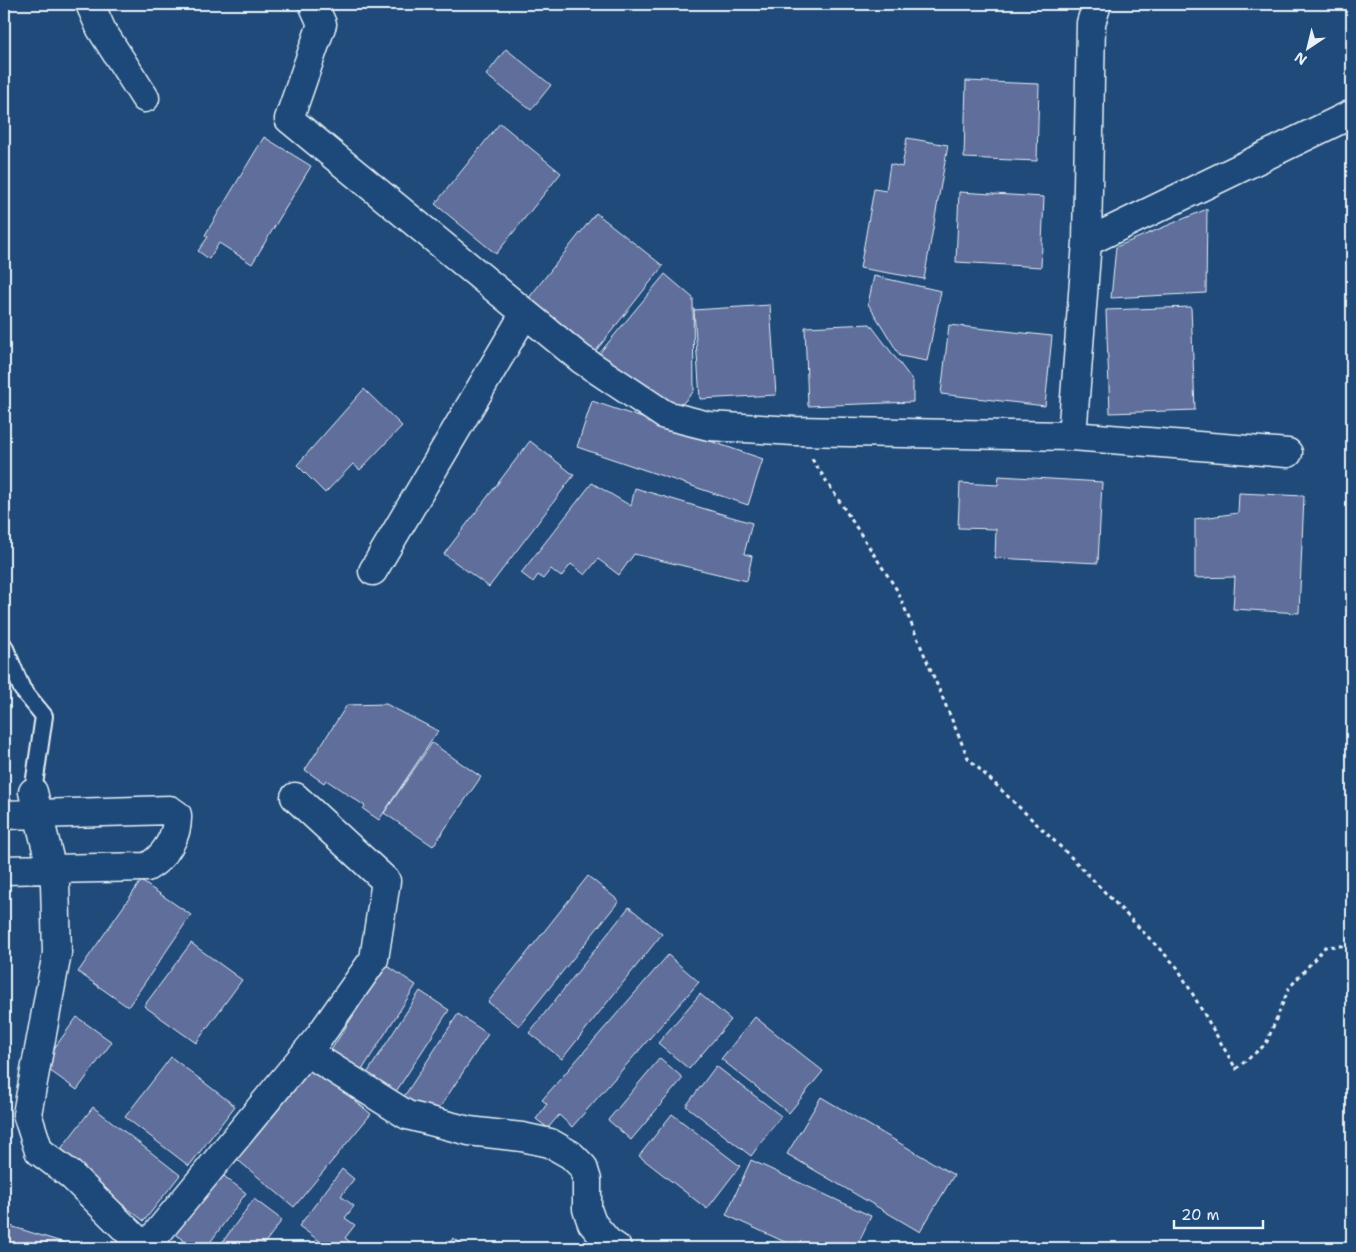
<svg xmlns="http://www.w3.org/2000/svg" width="1356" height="1252" font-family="'Shantell Sans',sans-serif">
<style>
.building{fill:#5e6e9b;stroke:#e8f1f8}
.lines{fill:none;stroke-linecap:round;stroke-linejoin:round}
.lane-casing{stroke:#e8f1f8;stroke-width:20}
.street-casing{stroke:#e8f1f8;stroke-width:31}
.path{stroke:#e8f1f8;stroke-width:3;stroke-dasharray:4 4;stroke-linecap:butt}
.lane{stroke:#1f4a7a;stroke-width:16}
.street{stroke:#1f4a7a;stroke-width:28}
</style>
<rect width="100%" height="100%" fill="#1f4a7a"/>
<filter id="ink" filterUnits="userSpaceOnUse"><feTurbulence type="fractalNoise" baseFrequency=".02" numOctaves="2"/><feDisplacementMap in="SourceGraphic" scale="10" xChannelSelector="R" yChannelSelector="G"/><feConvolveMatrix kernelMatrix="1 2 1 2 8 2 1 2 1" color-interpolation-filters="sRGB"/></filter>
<g filter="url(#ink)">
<path class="building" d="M506 49 551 85 531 110 486 75Z
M966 81 1039 84 1037 161 964 158Z
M500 123 561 173 496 254 435 204Z
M264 137 311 166 252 264 219 243 209 259 198 251 208 237 205 235Z
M907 138 948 145 924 279 860 268 874 189 886 191 890 164 902 167Z
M959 192 1044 197 1041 267 956 262Z
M1207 209 1206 293 1111 298 1116 247Z
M596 213 663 266 595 352 528 299Z
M665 274 693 298 694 391 673 414 598 355Z
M874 276 941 291 927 361 900 356 883 328 868 304Z
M770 305 776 395 700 399 694 310Z
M1191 307 1195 410 1110 413 1106 310Z
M870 324 913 381V402L808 406 805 327Z
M949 325 1052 336 1045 406 941 394Z
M364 389 402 426 360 470 353 464 325 493 297 465Z
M592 401 763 459 748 505 577 447Z
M530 441 574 475 489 587 444 554Z
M999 476 1102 482 1098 563 995 558 996 529 958 528 960 483 998 485Z
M592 483 631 506 635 488 752 523 744 554 752 556 747 581 634 554 619 575 598 559 585 575 571 564 561 577 551 569 543 579 538 575 533 582 521 573Z
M1239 493 1304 496 1299 613 1233 609 1235 577 1195 578V519L1238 513Z
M386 704 438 731 379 820 363 809 365 806 326 780 324 783 305 770 347 705Z
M432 743 481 777 433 846 384 813Z
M588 876 619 901 519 1026 488 1002Z
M141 881 191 915 128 1007 78 972Z
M629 907 662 934 562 1059 529 1033Z
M191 943 242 980 196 1043 144 1006Z
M668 955 699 982 572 1127 559 1115 548 1128 536 1119 547 1104 542 1100Z
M386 965 416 985 362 1070 331 1050Z
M420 991 449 1010 395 1093 366 1075Z
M700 994 731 1020 689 1069 658 1043Z
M458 1014 488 1034 433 1118 403 1098Z
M77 1017 112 1042 77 1090 42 1065Z
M755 1017 823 1071 789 1113 721 1059Z
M171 1057 235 1106 189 1166 125 1117Z
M304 1058 371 1114 294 1207 227 1151Z
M660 1058 683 1078 631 1140 608 1120Z
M716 1066 781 1116 751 1156 686 1106Z
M821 1097 954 1175 920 1232 787 1154Z
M93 1107 180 1175 144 1221 57 1154Z
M672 1114 740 1166 707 1209 639 1156Z
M751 1160 871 1216 856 1248H798L726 1215Z
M342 1169 354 1179 341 1196 354 1206 345 1218 355 1225 345 1238 353 1244 349 1248H329L299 1226Z
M216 1170 246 1193 206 1248H194L172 1232Z
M254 1199 282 1220 261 1248H218Z
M7 1225 81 1248H4V1235Z
M453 1238 469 1248H446Z"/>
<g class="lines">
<defs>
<path id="lane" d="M4 646 22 689 44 716 33 792"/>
<path id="street" d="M90 4 101 29 145 98
M313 4 322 24 289 119 581 359 665 415 709 426 794 431 1072 436 1087 242 1091 23 1097 4
M1087 242 1352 114
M1072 436 1288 453
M373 571 525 313
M33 792 55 883 57 953 27 1114 39 1151 71 1175 145 1248 319 1037 374 959 386 881 295 797
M4 815 170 810 177 815C178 836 165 857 147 867L4 870
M307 1052 407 1115 469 1131 522 1137 550 1143 571 1155 583 1167 587 1180V1209L592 1223 608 1242 617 1248"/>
</defs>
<use href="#lane" class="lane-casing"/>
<use href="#street" class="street-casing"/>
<path class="path" d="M812 459 897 590 968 758 1070 856 1177 967 1236 1069 1266 1044 1289 988 1325 947 1352 945"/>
<use href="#lane" class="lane"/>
<use href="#street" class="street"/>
</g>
</g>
<rect width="1356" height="1252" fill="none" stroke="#1f4a7a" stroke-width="20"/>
<rect x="10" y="10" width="1336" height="1232" fill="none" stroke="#e8f1f8" stroke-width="2" filter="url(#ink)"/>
<g transform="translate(1308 48) rotate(215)" stroke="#1f4a7a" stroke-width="4" paint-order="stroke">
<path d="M0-4L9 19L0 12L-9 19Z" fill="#e8f1f8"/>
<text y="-8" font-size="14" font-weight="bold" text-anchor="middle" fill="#e8f1f8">N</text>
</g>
<path d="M1174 1220v8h89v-8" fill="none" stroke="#e8f1f8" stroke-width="2.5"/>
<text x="1181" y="1220" font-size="15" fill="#e8f1f8" stroke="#1f4a7a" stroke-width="4" paint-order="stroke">20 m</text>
</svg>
